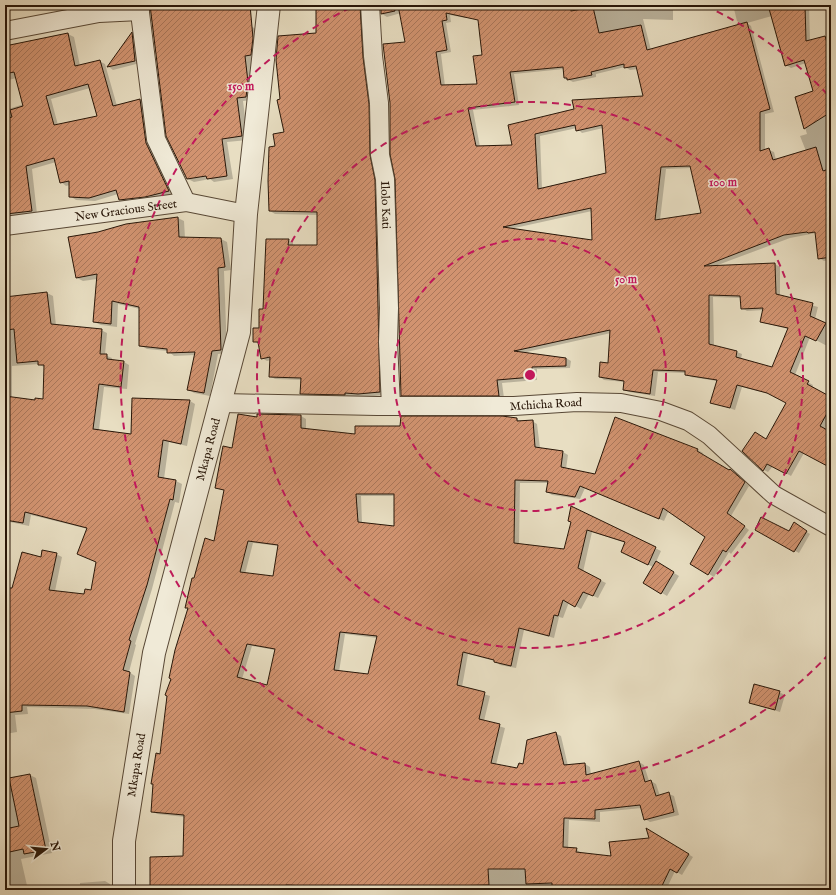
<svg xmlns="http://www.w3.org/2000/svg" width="836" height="895" font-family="'IM FELL English',serif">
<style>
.shadow{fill:#0003;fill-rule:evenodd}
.building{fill:url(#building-hatch);stroke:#281608;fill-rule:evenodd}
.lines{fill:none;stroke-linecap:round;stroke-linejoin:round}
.minor-casing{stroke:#584836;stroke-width:20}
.tertiary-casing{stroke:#584836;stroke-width:24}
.minor{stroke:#f0ead7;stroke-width:18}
.tertiary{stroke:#f0ead7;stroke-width:22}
.ring{fill:none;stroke:#c2185b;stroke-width:2;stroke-dasharray:7 5}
.labels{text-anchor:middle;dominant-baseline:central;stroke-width:3;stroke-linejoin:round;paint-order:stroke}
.street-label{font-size:12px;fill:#281608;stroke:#f0ead7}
.centre{fill:#c2185b;stroke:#f0ead7;stroke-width:2}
.ring-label{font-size:12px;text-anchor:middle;font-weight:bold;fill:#c2185b;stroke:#f0ead7;stroke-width:3;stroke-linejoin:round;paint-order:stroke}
</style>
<defs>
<pattern id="building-hatch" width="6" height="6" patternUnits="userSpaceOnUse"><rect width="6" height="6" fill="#d19370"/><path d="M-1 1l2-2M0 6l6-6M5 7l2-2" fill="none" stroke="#aa775a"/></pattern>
</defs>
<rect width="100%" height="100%" fill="#e8dec2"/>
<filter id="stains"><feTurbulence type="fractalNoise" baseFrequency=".005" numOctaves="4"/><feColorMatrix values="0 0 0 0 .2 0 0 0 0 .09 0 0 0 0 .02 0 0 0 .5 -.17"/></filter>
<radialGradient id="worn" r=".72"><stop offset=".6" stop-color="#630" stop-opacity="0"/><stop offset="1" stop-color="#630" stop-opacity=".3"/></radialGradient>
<path class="shadow" d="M149 5H248L251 26 257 30V58L251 59 254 86 252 100 243 101 248 140 227 142 233 179 214 182 210 179 194 182 188 179 167 136Z
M292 5H366L379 184 384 395 364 397 350 396V397L306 396 302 393V380L275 379 270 376 271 360 267 361 262 358 259 344 254 341 260 329 264 310 288 240 293 243V246H318V215L275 214 270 211 276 147 285 133 281 100 317 34V8Z
M381 5H464L466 18 450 15 451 22 446 23 451 52 441 54 445 86 478 84 474 57 495 52 488 5H673V20L643 19 651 50 742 24 737 21 733 5H809L810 41 831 35V260L824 261 819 258 816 233 790 238 715 266 775 264 780 267V296L818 307 815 319 831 327V348L810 337 795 375 813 385 812 388 831 398V417L824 430 831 433V467L804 453 791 476 773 466 768 472 764 470 767 440 787 402 773 395 742 387 735 410 711 402 717 381 691 377 686 373 658 372 655 396 629 392 624 390 625 382 604 380 600 377 609 364 611 333 522 353 566 358 571 361 570 368 537 369V380L502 383 504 398H407L402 395 406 43 401 13 387 17 382 14ZM772 16 786 65 791 68 806 63 814 92 796 98 807 134 800 136 806 151 776 160 774 152 769 150 765 151V114L774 112 751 26 747 23ZM625 67 630 70 638 69 644 96 509 125 513 146 480 147 473 110 519 105 514 74 564 69 565 78 573 82 596 77V74ZM577 128 582 133 603 128 607 174 542 189 540 136ZM691 168 702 214 660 220 666 169ZM592 211 593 242 510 229ZM713 297 741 298 742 308 747 311 764 310 761 322 788 329 772 368 741 359 742 354 737 352 714 346Z
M132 33 137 36 140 63 113 70 109 67Z
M68 34 74 37 80 66 99 61 105 64 117 106 140 100 146 104 174 194 126 203 120 200 118 194 95 201 76 200 70 196V185L66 186 61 182 56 162 32 169 37 214 13 217 7 214 6 206H5V110L24 104 16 78 5 81V44L12 46ZM90 88 98 117 58 125 51 99Z
M178 218 184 221 185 238 221 239 227 242 231 270 224 271 227 353 218 354 210 396 194 393 188 389 195 355 174 356 168 351 147 349 140 345V309L118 304 117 327 101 325 94 322 97 279 83 281 77 278Z
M47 293 53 296 56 326 101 330 107 333 105 355 112 358V361L124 362 129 365 127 389 104 387 99 430 132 435 133 399 190 401 195 404 187 446 169 442 164 479 176 481 182 484 179 503 175 502 152 589 135 644 136 645 129 672 135 676 129 714 94 709 27 707 28 714 15 715 17 732 5 734V609L42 558 56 554 62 557 55 591 84 595 91 591 97 562 88 529 31 515 29 526 5 521V298ZM39 364 45 368 44 400 36 401 12 398V366Z
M301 416 306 419V429L356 435 401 427 517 419 521 422 532 421 537 424 540 448 563 452 568 455 566 469 596 476 616 418 698 450 703 453 702 455 736 473 749 486 731 516 749 530 731 554 729 552 714 577 691 563 707 537 669 510 664 521 585 488 580 499 552 495 547 492 548 483H520L519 545 565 550 572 522V507L661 551 656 562 679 576 667 596 644 582 653 567 627 554 626 543 592 532 583 572 606 583 598 598 589 594 581 609 569 602 563 618 559 617 554 638 524 630 516 668 500 665 495 661 468 654 462 687 490 696 484 721 505 728 496 765 518 770 555 733 561 736 568 766 585 764 590 767 591 775 639 762 644 765 649 781H651L656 784 660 796 669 794 674 796 679 815 650 822 645 819 642 808 600 812V822L569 820 568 849H576L581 853 612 858 650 839 648 830 693 857 682 875 675 871 666 890H151L184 857 185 817 157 814 152 811 172 679 195 580 215 542 225 491 216 488 233 449 258 418ZM361 496H395L394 527 362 523ZM253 543 279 546 274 577 245 574ZM345 634 377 638 369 675 339 672ZM252 646 275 650 268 686 242 679Z
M831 505V514L827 512Z
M794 524 810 534 799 553 756 530 789 532Z
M779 692 785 695 780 712 750 703Z
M30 775 36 778 52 853 21 859 28 890H5V780Z
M105 881 110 884 111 890H80V883Z"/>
<path class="building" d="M150 5H250L253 38 251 55 245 56 248 82 246 97 237 98 242 136 222 139 227 176 207 179 206 176 187 179 166 136Z
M316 5H360L363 57 369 104 370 155 375 180 380 392 358 394 345 393V395L300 394 301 378 269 377 270 357 261 359 258 342H253V328H259V309H263L266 239H289L288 245H317V212L269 211 268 181 269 147 275 146 273 134 284 132 277 100 280 99 276 60 278 36 316 33Z
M381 5H394L395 11 381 14Z
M398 5H571V11L593 7 599 33 641 25 647 50 747 22 770 109 760 112V151L769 148 773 160 816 147 823 171 831 168V257L818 259 815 232 808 233 807 232 784 235 704 266 775 263 776 294 813 303 810 316 826 323 816 341 805 336 790 372 809 381 807 384 831 397V406L820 426 831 432V468L799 451 786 474 767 464 763 471 742 451 755 432 766 439 786 403 767 393 737 385 730 408 710 403 717 380 685 375V371L653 370 650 394 623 390 624 381 599 377 600 362 608 363 610 330 514 351 566 358V366L532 367 533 377 497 380 499 396H401L395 179 390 154V103L383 44 405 42ZM446 13 478 20 482 55 473 56 477 84 441 85 436 52 447 50 442 21 447 20ZM624 64V68L636 66 643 96 572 100 574 109 508 125 512 145 476 146 468 108 515 102 510 72 563 67 564 78H567V80L592 75 591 72ZM575 125 576 131 602 125 606 173 538 189 535 134ZM690 166 701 213 655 220 661 167ZM591 208 592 240 503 227ZM709 295 740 296 741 309 763 308 760 322 788 328 772 367 736 357 737 351 709 344Z
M768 5H805L806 41 825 36 831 56V112L804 129 795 97 813 91 804 60 785 66Z
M132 32 135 61 107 67Z
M68 33 75 66 100 60 113 106 140 99 146 143 169 191 145 197 119 200 116 190 89 198 69 197V181L60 183 54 158 26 166 32 211 6 214 5 119 12 117 10 110 23 106 14 72 5 74V46ZM88 84 97 116 54 125 46 96Z
M178 217 179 237 221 238 225 267 218 268 221 350 212 351 204 393 187 390 195 352 167 353V349L139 346V307L112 301 111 324 93 322 97 274 76 278 68 237 98 232 126 224Z
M47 292 51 324 102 329 100 354H107V359L124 361 121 387 99 384 93 429 131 434 132 398 190 400 181 444 163 440 158 477 176 480 173 500 170 499 147 585 129 640 131 641 123 670 130 672 124 712 87 706 22 705V711L5 713V588H12L22 552 41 557 42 550 57 553 49 590 84 594 85 589 91 590 96 562 77 554 87 528 25 512 23 523 5 520V497L8 482 5 481V396L35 400V398L43 399 44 365H38V361L17 363 14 329 6 330 5 297Z
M238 414 257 417V414L301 415V428L355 434V426H400L401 416H502L517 418V421L533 420 535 447 563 451 561 467 595 474 615 417 698 449 697 451 729 470 730 469 745 482 727 513 745 526 726 552 723 550 708 575 690 564 705 537 663 508 659 519 580 486 575 497 546 492 548 481 515 480 514 543 564 549 571 522 568 521 571 506 656 547 648 565 621 552 625 542 587 530 578 568 601 580 593 596 583 592 575 607 563 600 558 616 554 615 549 636 519 628 511 666 494 662V660L463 652 457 685 485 692 479 719 500 724 491 763 517 768 519 763 523 764 527 740 556 732 564 765 585 763 586 775 639 761 645 782 651 780 656 796 669 792 674 812 644 820 640 805 595 810V819L564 818 563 847 577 848 576 852 611 856 609 842 649 838 646 828 689 854 677 873 670 869 660 890H552V883L526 884 525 869H488L489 885 448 886 449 890H342V888L286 885V890H150V857L183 856 184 815 151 812 153 784H151L156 753 160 754 167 696 165 695 171 679 169 678 175 650 188 608H185L192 578H194L205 538 214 541 224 490 215 488 223 446 232 448ZM356 494H394V526L358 522ZM248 541 278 545 273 576 240 572ZM340 632 377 636 368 674 334 670ZM247 644 275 649 267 685 237 677Z
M761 517 789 531 794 522 807 531 794 552 755 530Z
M656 561 674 572 661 594 643 583Z
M754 684 780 691 775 710 749 703Z
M30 774 46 850 24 854 23 849 5 853V829L19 826 9 778Z"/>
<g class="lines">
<defs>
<g id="minor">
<path d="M139 5 156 139 186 202"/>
<path id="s1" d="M370 5 373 56 379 103 380 155 385 179 389 308 388 342 391 406"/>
<path d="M5 31 99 13 140 11"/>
<path id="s2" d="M5 226 186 202 246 214"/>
<path id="s3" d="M222 403 377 406H514L577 402 621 403 661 411 688 421 709 435 774 495 831 527"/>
</g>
<g id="tertiary">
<path id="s4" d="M124 890V841L154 653 239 332 246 214 269 5"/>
</g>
</defs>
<use href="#minor" class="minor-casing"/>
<use href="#tertiary" class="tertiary-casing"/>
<use href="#minor" class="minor"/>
<use href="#tertiary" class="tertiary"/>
</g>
<g class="ring">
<circle cx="530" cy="375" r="136"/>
<circle cx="530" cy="375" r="273"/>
<path d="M829 654A409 409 0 1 1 354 6M706 6A409 409 0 0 1 829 96"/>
</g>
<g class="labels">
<g class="street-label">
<text stroke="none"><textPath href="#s1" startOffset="201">Ilolo Kati</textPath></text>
<text stroke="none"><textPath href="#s2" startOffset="122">New Gracious Street</textPath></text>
<text stroke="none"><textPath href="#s3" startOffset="324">Mchicha Road</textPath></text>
<text stroke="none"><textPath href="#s4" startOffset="450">Mkapa Road</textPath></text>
<text stroke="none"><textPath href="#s4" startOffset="126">Mkapa Road</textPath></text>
</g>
</g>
<circle cx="530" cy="375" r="6" class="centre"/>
<g class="ring-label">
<text x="241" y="90">150 m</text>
<text x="723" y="186">100 m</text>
<text x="626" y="283">50 m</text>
</g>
<rect width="836" height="895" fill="none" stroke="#e8dec2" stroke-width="20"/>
<rect x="6" y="6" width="824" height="883" fill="none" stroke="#281608" stroke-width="2"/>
<rect x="10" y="10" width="816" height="875" fill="none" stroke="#281608"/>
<g transform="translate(46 849) rotate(74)" stroke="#f0ead7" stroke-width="3" paint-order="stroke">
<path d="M0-3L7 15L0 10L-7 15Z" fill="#281608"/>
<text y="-6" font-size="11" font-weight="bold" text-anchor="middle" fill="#281608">N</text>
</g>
<rect width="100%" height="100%" filter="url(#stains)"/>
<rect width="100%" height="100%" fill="url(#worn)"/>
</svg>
